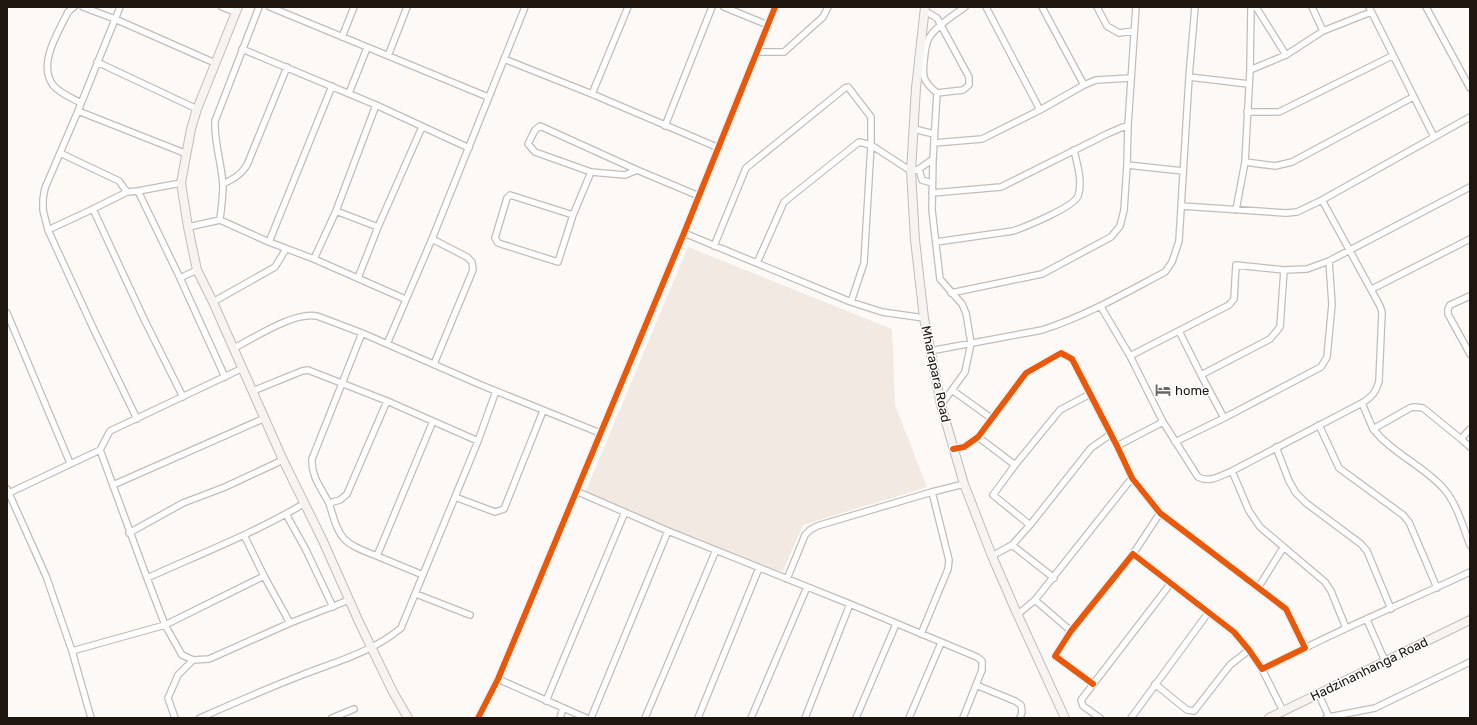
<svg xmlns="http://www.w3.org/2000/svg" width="1477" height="725" font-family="Rubik,sans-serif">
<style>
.built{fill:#f2e9e3}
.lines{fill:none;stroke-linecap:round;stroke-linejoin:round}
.street-casing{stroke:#c3bdb9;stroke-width:8}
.secondary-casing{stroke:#c3bdb9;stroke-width:10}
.street{stroke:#fffefe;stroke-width:5.5}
.secondary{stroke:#f6f3f1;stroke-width:8}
.cycleway-casing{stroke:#fff;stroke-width:8}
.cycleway{stroke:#e8590c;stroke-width:6}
.labels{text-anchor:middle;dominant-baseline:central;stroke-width:3;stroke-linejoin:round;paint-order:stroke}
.street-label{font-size:13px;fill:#1f1610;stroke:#fff}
.poi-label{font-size:13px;fill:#1f1610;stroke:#fff;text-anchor:start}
</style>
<rect width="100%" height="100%" fill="#fcf9f7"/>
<path class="built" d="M688 247 892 329 895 405 927 487 803 525 783 571 774 570 585 493Z"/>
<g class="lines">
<defs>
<path id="street" d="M74 7 68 12C59 31 37 64 53 85 59 93 72 98 81 103
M83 7 115 19 215 63
M120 7 78 111 45 188 43 199V210L48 230 94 330 137 419
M222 7 235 12
M270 7 488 97
M724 7 768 25
M986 7 1040 110
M1042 7 1084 85
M1097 7 1107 26 1119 33 1134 31
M1256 7 1286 55
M1369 7 1434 137
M1426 7 1470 88
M925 11 937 18 969 77V85L963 90 937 93
M1323 31 1371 12
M342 37 354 7
M242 49 376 105 469 148
M758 52H784L823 17 828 7
M388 56 407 7
M504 59 592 94 719 148
M97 62 197 109
M1250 70 1286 55 1323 31 1312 7
M1189 77 1249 84
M349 93 367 48
M592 94 628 7
M78 111 187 154
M1247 112H1279L1392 56
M665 126 712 7
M914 129 934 134
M934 143 982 139 1040 110 1084 85 1096 80 1131 78
M60 153 119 181 127 192
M1245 162 1275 166 1292 162 1413 97
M1127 165 1183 171
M919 169 922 180 932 183
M637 170 540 126 535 130 528 144 535 152 591 172 625 175 637 170 699 196
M223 184C233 179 241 175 247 165L287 67
M138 191 180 278 197 270
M932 193 1001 187 1109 133 1128 125
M1181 206 1286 213 1297 212 1322 200 1470 117
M93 209 144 319 183 397
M1236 210 1245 162 1250 70 1251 7
M336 211 378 227
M573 215 510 195 507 198 495 238 498 243 558 262 573 215 591 172
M220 220C221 209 223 197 223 186 222 164 214 143 215 121L259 7
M188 227 220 220 269 242 314 259 405 299
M48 230 93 209 127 192 138 191 181 183
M684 233 851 302 882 312 924 318
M432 239 467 257 472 262 473 270 434 364
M269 242 332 86
M936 242 1013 231C1025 227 1074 207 1078 196 1083 182 1077 164 1074 150
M714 246 746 168 845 88 848 87 871 117V145L864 263 851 302
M314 259 336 211 376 105
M757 263 784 202 859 142 871 145 911 171 919 169 933 159
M180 278 225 377
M358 278 378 227 422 127
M1372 289 1470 239
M951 293 1042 274 1111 237 1120 226 1124 210 1127 165 1128 125 1136 7
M1470 296 1450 305 1448 309V314L1470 354
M213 302 275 267 286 249
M1101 307 1130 356 1163 422 1198 477C1210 483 1220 476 1232 471L1362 403C1372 397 1376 392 1379 381L1382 312 1380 306 1322 200
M7 313 70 463
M1179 331 1201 375
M362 333 312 459C311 476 321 488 329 503L340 500 347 494 387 401
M387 344 432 239 525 7
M234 348C256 337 293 312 317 316L362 333 481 385 600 433
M930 351 1042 330C1086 316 1125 293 1165 272L1172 262 1179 241 1189 77 1195 7
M1130 356 1229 305 1234 299 1236 265 1284 270 1307 269 1329 261 1470 187
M243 368 110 431 100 450 147 578 165 625 182 655 193 660 209 659 290 623 349 600
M952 390 991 418
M253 391 302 371 308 370 387 401 478 441
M1362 403 1373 429 1410 408 1414 407 1423 408 1461 439
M941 405 965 372 971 343 966 313 962 304 940 279 932 210 933 159 937 93C924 82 922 78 924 61 925 54 925 47 928 40 933 28 954 15 965 7
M1224 418 1321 367 1327 357 1332 304 1329 261
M1319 425 1339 468 1403 515 1409 522 1437 588
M1373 429C1393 454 1424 466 1444 489 1457 504 1463 527 1470 545
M1470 429 1461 439 1470 447
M978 437 1015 465
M1175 442 1224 418 1201 375 1270 339 1280 327 1284 270
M1117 446 1163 422
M1276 447 1289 481 1296 493 1306 503 1361 544 1367 551 1391 609
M953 449 964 447 978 437 1026 373 1061 353 1072 359 1117 446 1132 478 1160 513 1286 609 1305 648 1262 669 1249 650 1234 632 1133 554 1071 631 1055 656 1093 684
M1232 471 1249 511 1260 527 1325 582 1331 591 1346 628
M113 485 265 418
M7 489 46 576 72 651
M576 491 668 531 850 604 977 657 982 661V670L963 718
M9 493 100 450
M455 497 495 512 504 509 543 411
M329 503C340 539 340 542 377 556
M286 514 306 550 333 607
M1030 525 993 495 1015 465 1060 410 1090 394
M129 533 183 503 225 487 283 460
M244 535 264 576 290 623
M1012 545 1054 578
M1133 554 1160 513
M992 556 1012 545 1030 525 1091 448 1111 434
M423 575 377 556 433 421
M147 578C200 554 255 533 305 503
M787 579 805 535 810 530 817 526 932 492 964 484
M1258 588 1283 548
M416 594 470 615
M1035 600 1071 631
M1017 615 1035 600 1132 478
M1367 620 1385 661
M921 634 948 569 949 560 932 492
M1305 648C1359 621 1415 598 1470 572
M1262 669 1283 711
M498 679 586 718
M1155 684 1187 710 1194 711 1230 665 1249 650
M976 685 1015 701 1021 705 1022 712 1020 718
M1318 693 1329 717 1326 718
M546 701 625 512
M1329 717 1375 708 1470 662
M91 718 72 651 165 625 264 576
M175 718 168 698 178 675 193 660
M200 718C234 703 268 688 302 675 335 662 373 652 401 628L478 441 496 391
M332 718 354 709
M478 718 498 679 684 233 775 7
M560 718 563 708
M591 718 668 531
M645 718 716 550
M698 718 759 568
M751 718 807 587
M805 718 850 604
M856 718 896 624
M909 718 941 643
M1100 718 1083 706 1081 700 1171 583
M1131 718 1208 613"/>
<path id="secondary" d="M238 7 197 109 191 129 181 183 188 227 197 270 213 302 283 460 323 541 359 622 393 692 408 718
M925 7 916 88 911 171 915 240 924 318 941 405 964 484 992 556 1015 609 1065 718
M1269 718 1470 620"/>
</defs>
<use href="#street" class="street-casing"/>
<use href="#secondary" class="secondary-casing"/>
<use href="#street" class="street"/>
<use href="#secondary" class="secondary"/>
<defs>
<path id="cycleway" d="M953 449 964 447 978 437 1026 373 1061 353 1072 359 1117 446 1132 478 1160 513 1286 609 1305 648 1262 669 1249 650 1234 632 1133 554 1071 631 1055 656 1093 684
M478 718 498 679 684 233 775 7"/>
</defs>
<use href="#cycleway" class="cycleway-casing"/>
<use href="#cycleway" class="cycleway"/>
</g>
<defs>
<symbol id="hotel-bare" viewBox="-9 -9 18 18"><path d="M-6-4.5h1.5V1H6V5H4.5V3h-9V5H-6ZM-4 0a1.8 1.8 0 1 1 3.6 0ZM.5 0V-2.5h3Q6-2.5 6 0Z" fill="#6c6561" stroke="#fff" stroke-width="2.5" paint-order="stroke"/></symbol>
</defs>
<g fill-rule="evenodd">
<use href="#hotel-bare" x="1152" y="379" width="22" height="22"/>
</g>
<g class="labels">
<g class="street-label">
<text transform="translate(936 374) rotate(78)">Mharapara Road</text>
<text transform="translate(1369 669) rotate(-26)">Hadzinanhanga Road</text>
</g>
<g class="poi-label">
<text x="1175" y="390">home</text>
</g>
</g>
<rect width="1477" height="725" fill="none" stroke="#1f1610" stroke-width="16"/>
</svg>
